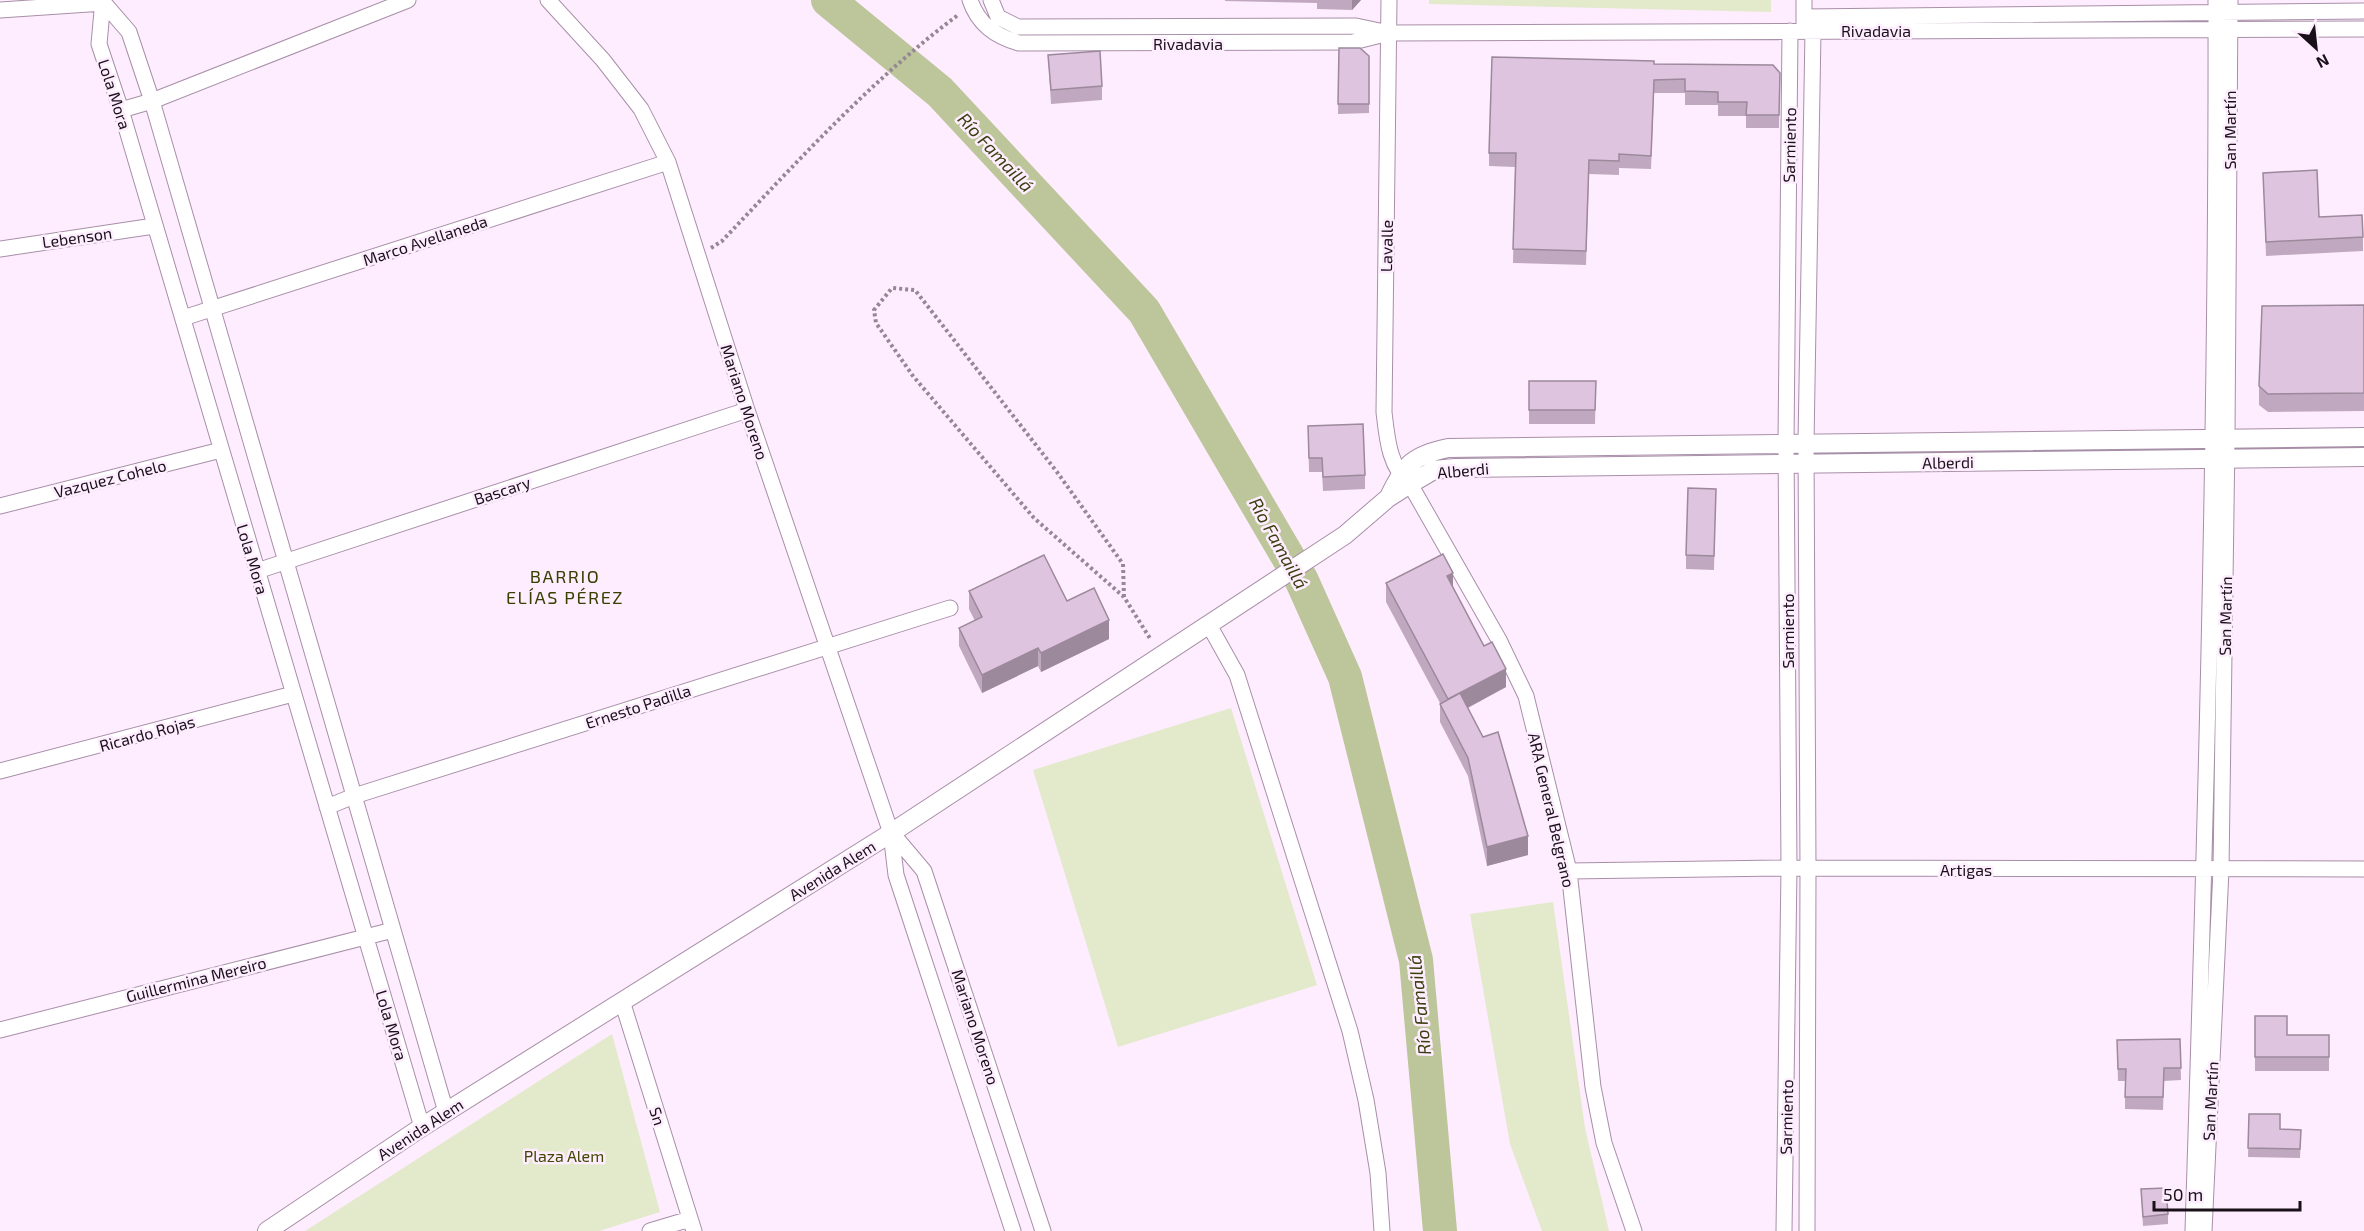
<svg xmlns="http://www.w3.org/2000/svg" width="2364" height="1231" font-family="'Exo 2',sans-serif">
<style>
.green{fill:#e3e9cb}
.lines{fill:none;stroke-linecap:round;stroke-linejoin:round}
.river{stroke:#bdc59a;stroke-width:34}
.minor-casing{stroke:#a88fa8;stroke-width:17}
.tertiary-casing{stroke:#a88fa8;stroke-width:20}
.path{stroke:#958895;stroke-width:4;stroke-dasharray:3 3;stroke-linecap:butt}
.minor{stroke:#fff;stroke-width:15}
.tertiary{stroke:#fff;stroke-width:18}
.wall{fill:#c0a9c0}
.shaded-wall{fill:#9c899c}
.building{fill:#dfc4df;stroke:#9c899c;stroke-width:1.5}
.labels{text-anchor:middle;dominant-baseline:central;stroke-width:5;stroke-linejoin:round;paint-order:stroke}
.street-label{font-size:16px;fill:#191019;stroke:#feedfe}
.park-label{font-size:16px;fill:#404700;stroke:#feedfe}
.water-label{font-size:18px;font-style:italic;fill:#393f0d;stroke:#feedfe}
.neighbourhood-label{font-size:18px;letter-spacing:1.5px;fill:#383f01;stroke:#feedfe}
</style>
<rect width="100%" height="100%" fill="#feedfe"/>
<path class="green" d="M1429 0H1771V12L1429 4Z
M1231 708 1317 985 1118 1047 1033 770Z
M1553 902 1585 1128 1609 1231H1542L1510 1144 1470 914Z
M612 1034 660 1212 599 1231H305Z"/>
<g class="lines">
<path class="river" d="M828 0 940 92 1144 311 1301 579 1345 677 1416 960 1440 1231"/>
<defs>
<path id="minor" d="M103 0 99 44 121 110 422 1127
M548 0 603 60 641 109 668 162 747 410 891 833 896 875 1013 1231
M970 0C978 24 995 36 1019 43L1353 42 1389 33 1356 26 1018 27 998 17 991 0
M1389 0 1384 412C1387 438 1389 467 1410 484L1499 640 1526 696 1569 871 1593 1087 1604 1143 1634 1231
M104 3 129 32 152 101 446 1112
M0 10 104 3
M1804 17 2364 11
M1804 25V0
M1389 33 2364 29
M121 110 152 101 408 0
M0 249 154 226
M183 318 668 162
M0 506 221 450
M257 571 747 410
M1209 625 1237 675 1350 1031 1366 1100 1378 1173 1382 1231
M0 771 293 694
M327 807 354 796 950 608
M892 833 924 871 1043 1231
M1569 871 1789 868 2364 869
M622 1001 694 1231
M0 1030 393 930
M650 1231 690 1219
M1784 1231 1789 868 1786 443 1790 31
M1807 1231 1808 869 1806 443 1813 31
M2193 1231C2206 821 2217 410 2216 0
M2204 1231 2221 870 2227 437 2230 0"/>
<path id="tertiary" d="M1389 497C1404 465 1413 455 1448 448L2364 437
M267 1231 422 1127 891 833 1345 535 1388 498 1410 484 1434 470 1455 468 2364 457"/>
</defs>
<use href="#minor" class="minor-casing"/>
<use href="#tertiary" class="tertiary-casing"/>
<path class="path" d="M711 248 722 241C797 162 871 80 958 15
M1124 597 1123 564 1057 472 915 290 892 288 874 310 876 323 913 376 1034 518 1124 597 1151 640"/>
<use href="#minor" class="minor"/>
<use href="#tertiary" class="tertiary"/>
</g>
<path class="wall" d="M1225 0H1361L1352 10 1317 9V3L1225 1Z
M1339 48 1369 56V113L1338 114Z
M1048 55 1102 86V100L1051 104Z
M1654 64 1780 73 1779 128H1746V116H1718V105H1685V93H1654L1651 169 1619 168V175L1589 174 1586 265 1513 263 1515 167 1489 166V153Z
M2263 173 2319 217 2363 237V251L2266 256Z
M2364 305V411L2268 412 2259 405V386Z
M1529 381H1596L1595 424H1529Z
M1308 426 1365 475V489L1323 491 1322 472H1309Z
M1716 489 1714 570 1686 569V555Z
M1386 583 1453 587 1506 687 1468 708 1528 855 1487 866 1468 776 1440 722V703L1386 602Z
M969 591 1067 601 1109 639 1041 672 1038 666 982 693 959 646V628L975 621 969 609Z
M2255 1016 2287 1035H2329V1071H2255Z
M2180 1039 2181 1080 2164 1081 2163 1110 2125 1109V1081H2118L2117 1040Z
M2249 1114 2280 1129 2301 1130 2300 1158 2248 1157Z
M2141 1189 2168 1214V1224L2143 1226Z"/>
<path class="shaded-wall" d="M1352 0H1361L1352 10Z
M1453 573V591L1447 576Z
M1109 620V639L1041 672V653Z
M1038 648V666L982 693V675Z
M1506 669V687L1448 718V699Z
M1528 836V855L1487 866V847Z"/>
<path class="building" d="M1339 48H1360L1369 56V104H1338Z
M1100 51 1102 86 1051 90 1048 55Z
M1492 57 1654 61V64L1773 65 1780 73 1779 115H1746L1747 102H1718V92L1685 91V79L1654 80 1651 156 1619 154V161L1589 160 1586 251 1513 249 1516 153H1489Z
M2317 170 2319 217 2362 215 2363 237 2266 242 2263 173Z
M2364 305V393L2268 394 2259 386 2262 306Z
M1529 381H1596L1595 410H1529Z
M1363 424 1365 475 1323 477 1322 458H1309L1308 426Z
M1688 488 1716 489 1714 556 1686 555Z
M1443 554 1453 573 1447 576 1484 646 1492 642 1506 669 1448 699 1386 583Z
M1044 555 1067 601 1094 588 1109 620 1041 653 1038 648 982 675 959 628 982 617 969 591Z
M1460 693 1483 737 1498 732 1528 836 1487 847 1468 758 1440 704Z
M2255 1016H2287V1035H2329V1057H2255Z
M2180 1039 2181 1068H2164L2163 1097H2125L2126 1069H2118L2117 1040Z
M2249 1114H2280V1129L2301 1130 2300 1149 2248 1148Z
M2166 1188 2168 1214 2143 1217 2141 1189Z"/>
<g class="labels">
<g class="street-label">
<text x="1876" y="30">Rivadavia</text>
<text x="1188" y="43">Rivadavia</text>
<text transform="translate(115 94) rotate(72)">Lola Mora</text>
<text transform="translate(2229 130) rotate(-90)">San Martín</text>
<text transform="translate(1789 145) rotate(-89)">Sarmiento</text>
<text transform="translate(77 237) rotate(-8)">Lebenson</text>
<text transform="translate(425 240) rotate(-18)">Marco Avellaneda</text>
<text transform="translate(1386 246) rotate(-89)">Lavalle</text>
<text transform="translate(745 402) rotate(72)">Mariano Moreno</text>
<text transform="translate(1948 462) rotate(-1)">Alberdi</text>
<text transform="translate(1463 470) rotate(-5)">Alberdi</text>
<text transform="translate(110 478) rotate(-14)">Vazquez Cohelo</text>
<text transform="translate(502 490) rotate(-18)">Bascary</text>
<text transform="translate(253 559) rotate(73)">Lola Mora</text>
<text transform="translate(2225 616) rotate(-89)">San Martín</text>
<text transform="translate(1787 631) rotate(-90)">Sarmiento</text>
<text transform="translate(638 706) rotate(-18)">Ernesto Padilla</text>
<text transform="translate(147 733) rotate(-15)">Ricardo Rojas</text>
<text transform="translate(1552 810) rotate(77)">ARA General Belgrano</text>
<text x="1966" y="869">Artigas</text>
<text transform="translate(832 870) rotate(-32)">Avenida Alem</text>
<text transform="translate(196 979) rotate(-14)">Guillermina Mereiro</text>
<text transform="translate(392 1025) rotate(73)">Lola Mora</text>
<text transform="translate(976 1027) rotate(72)">Mariano Moreno</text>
<text transform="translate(2210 1101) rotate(-87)">San Martín</text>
<text transform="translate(658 1116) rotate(73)">Sn</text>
<text transform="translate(1786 1117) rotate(-89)">Sarmiento</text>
<text transform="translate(420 1129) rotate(-33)">Avenida Alem</text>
</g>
<g class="park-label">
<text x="564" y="1155">Plaza Alem</text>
</g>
<g class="water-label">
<text transform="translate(996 152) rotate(47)">Río Famaillá</text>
<text transform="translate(1279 543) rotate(61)">Río Famaillá</text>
<text transform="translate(1419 1005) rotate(-96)">Río Famaillá</text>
</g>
<g class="neighbourhood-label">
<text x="565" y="576">BARRIO<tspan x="565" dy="21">ELÍAS PÉREZ</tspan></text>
</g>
</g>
<g transform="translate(2316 48) rotate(153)" stroke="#feedfe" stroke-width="4.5" paint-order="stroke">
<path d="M0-4.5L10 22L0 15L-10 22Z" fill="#191019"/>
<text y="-9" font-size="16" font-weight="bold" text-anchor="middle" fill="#191019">N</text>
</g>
<path d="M2154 1201v9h146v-9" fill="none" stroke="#191019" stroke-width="3"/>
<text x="2163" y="1201" font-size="18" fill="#191019" stroke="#feedfe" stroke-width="4.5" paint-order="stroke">50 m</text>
</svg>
